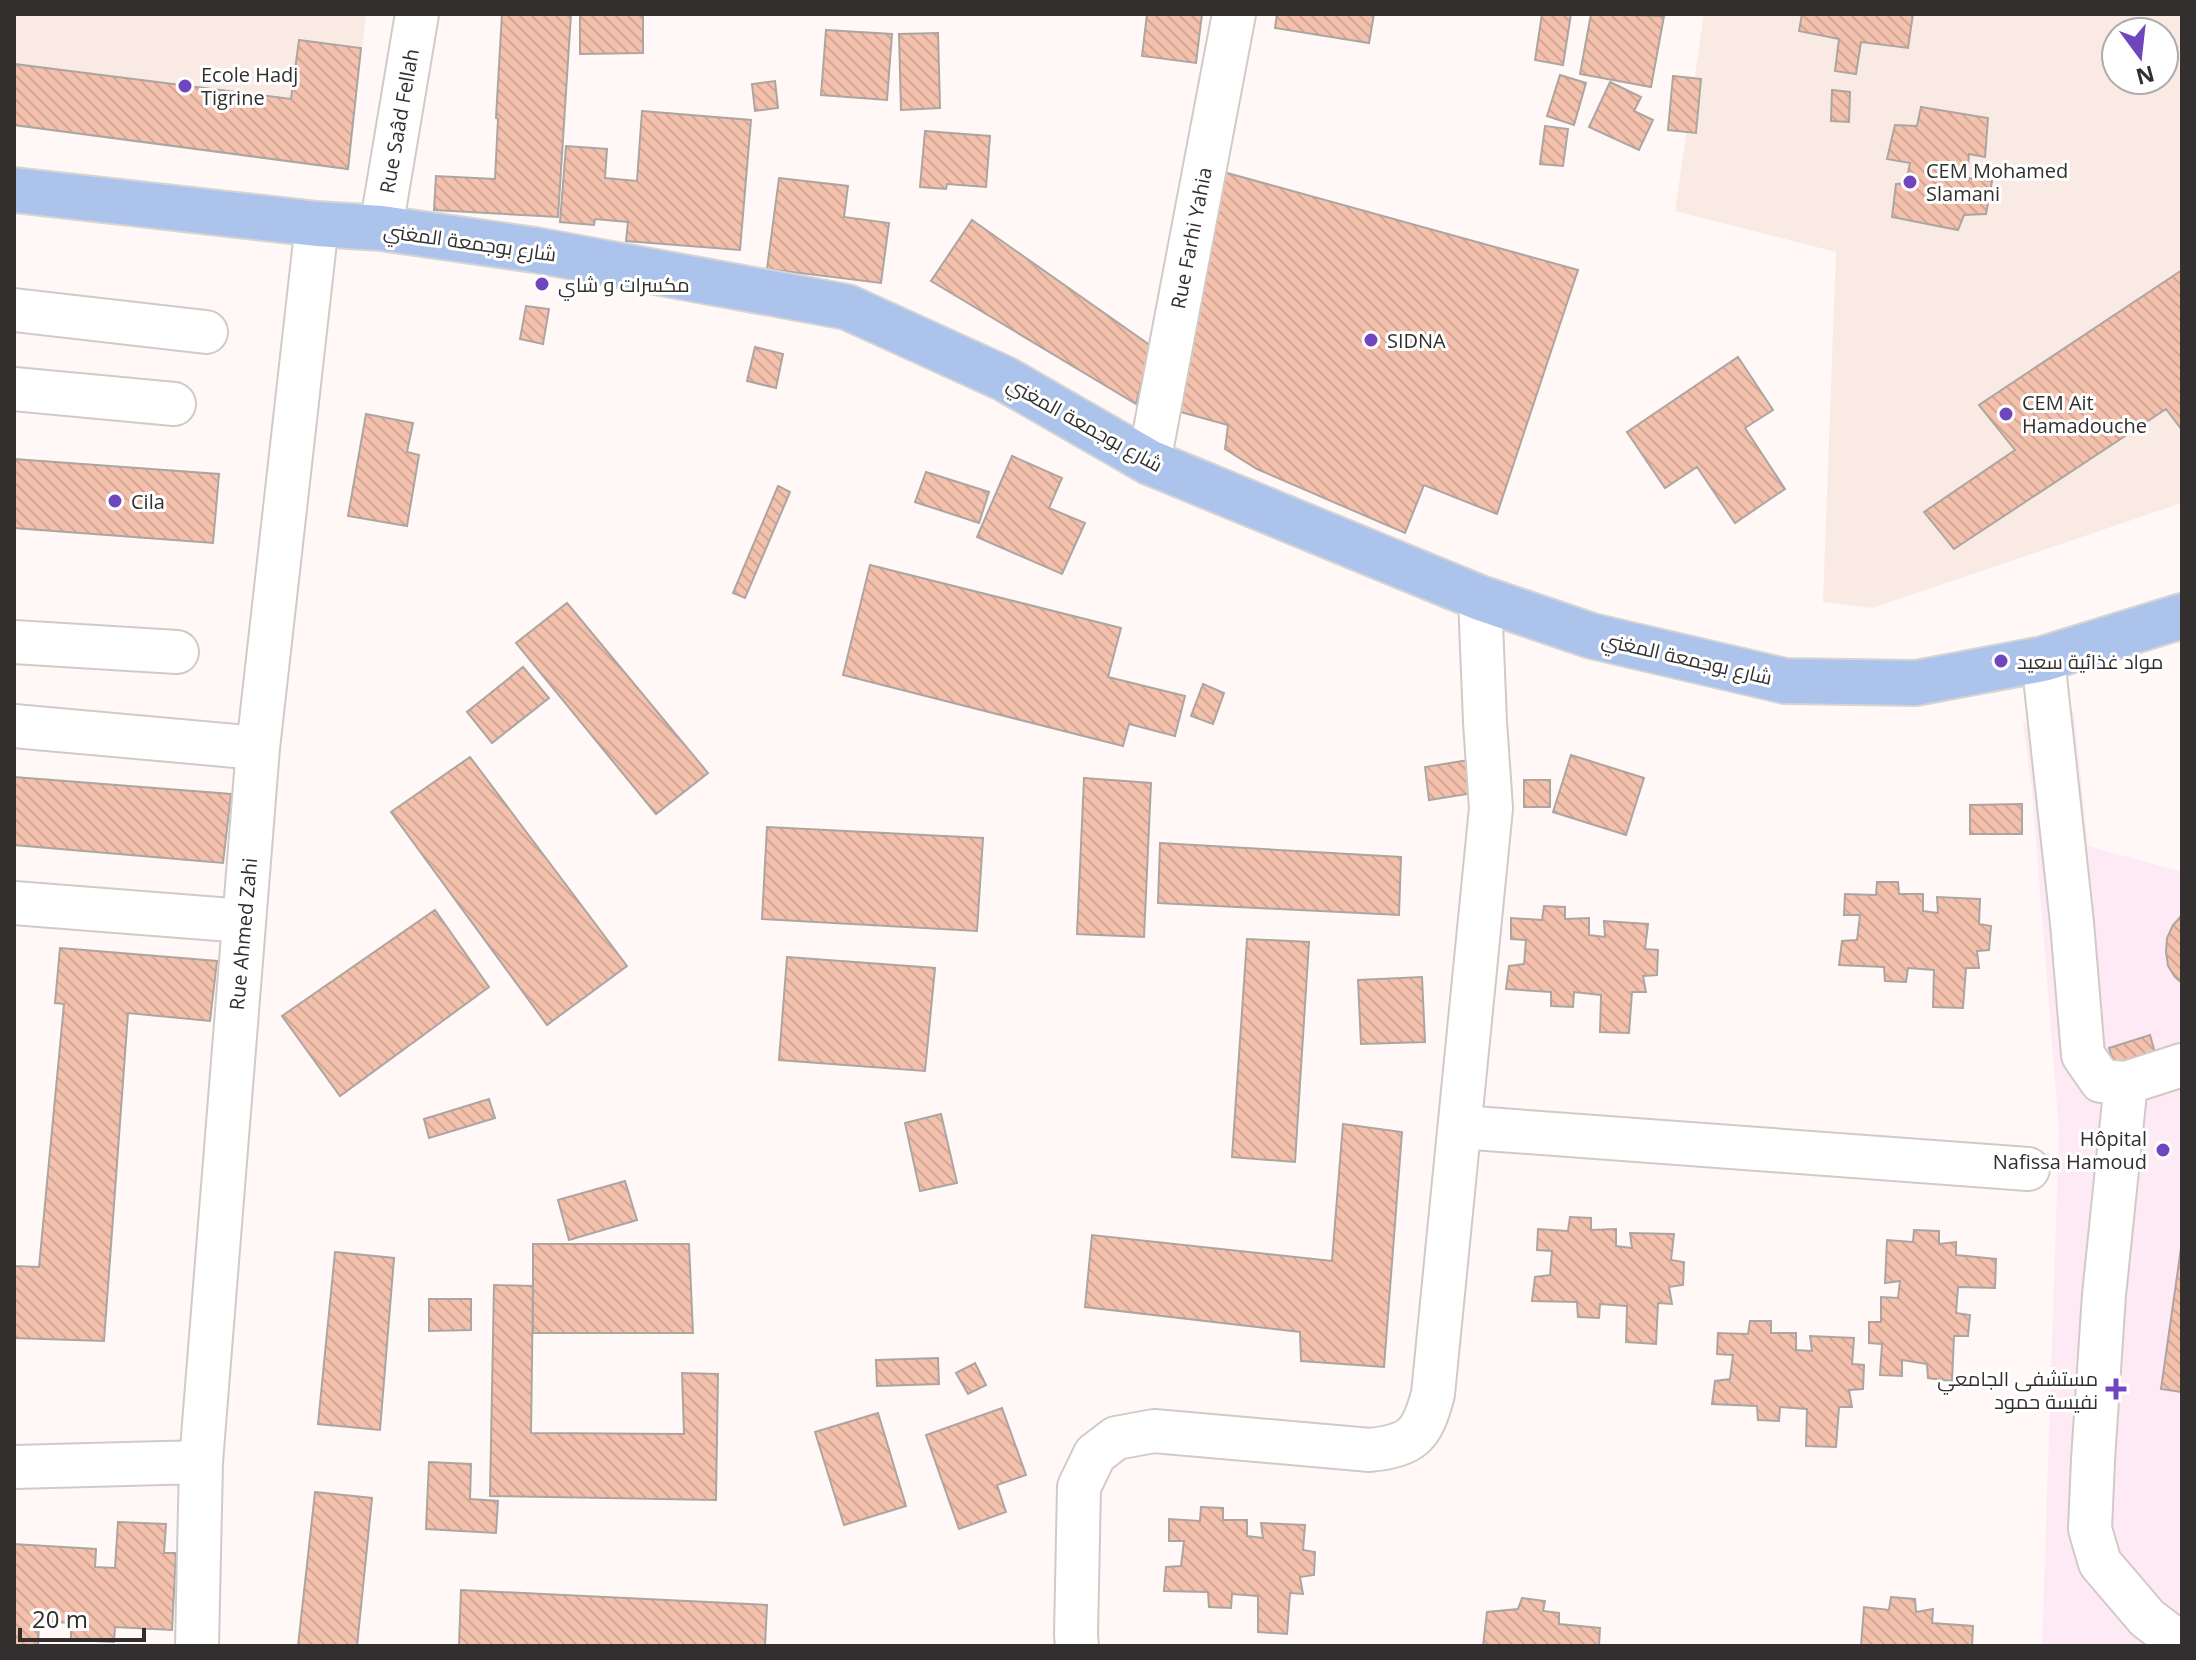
<svg xmlns="http://www.w3.org/2000/svg" width="2196" height="1660" font-family="'Open Sans',Cairo,sans-serif">
<style>
.built{fill:#faeae4;fill-rule:evenodd}
.medical{fill:#fdeaf4}
.building{fill:url(#building-back-hatch);stroke:#aca5a2;stroke-width:2}
.lines{fill:none;stroke-linecap:round;stroke-linejoin:round}
.minor-casing{stroke:#d2cac7;stroke-width:46}
.major-casing{stroke:#d6d5d5;stroke-width:48}
.minor{stroke:#fff;stroke-width:42}
.major{stroke:#acc3eb;stroke-width:44}
.poi-dot{fill:#7046be;stroke:#fff;stroke-width:3}
.labels{text-anchor:middle;dominant-baseline:central;stroke-width:6;stroke-linejoin:round;paint-order:stroke}
.poi-label{font-size:20px;fill:#322f2e;stroke:#fff;text-anchor:start}
.street-label{font-size:20px;fill:#322f2e;stroke:#fff}
</style>
<defs>
<pattern id="building-back-hatch" width="6" height="6" patternUnits="userSpaceOnUse" patternTransform="scale(2)"><rect width="6" height="6" fill="#f4c1ad"/><path d="M-1 5l2 2M0 0l6 6M5-1l2 2" fill="none" stroke="#d2a695"/></pattern>
</defs>
<rect width="100%" height="100%" fill="#fff8f6"/>
<path class="built" d="M14 14H366L348 169 14 125Z
M1704 14H2182V503L1872 608 1823 602 1836 252 1675 211ZM2116 32H2164V80H2116Z"/>
<path class="medical" d="M2074 711 2088 846 2182 872V1646H2042L2059 1132 2032 790 2023 723Z"/>
<path class="building" d="M502 14H571L558 217 434 210 436 176 495 179 498 119 496 118Z
M1147 14H1202L1196 63 1142 56Z
M1277 14H1374L1369 43 1275 28Z
M1542 14H1571L1563 65 1535 60Z
M1591 14 1664 16 1651 87 1580 74Z
M1802 14H1913L1908 48 1861 42 1856 74 1835 71 1839 39 1799 31Z
M580 15H643V53L580 54Z
M826 30 892 34 887 100 821 95Z
M938 33 940 108 901 110 899 34Z
M299 40 361 48 348 169 14 125V64L291 99Z
M1560 75 1586 83 1574 125 1547 116Z
M1673 76 1701 79 1696 133 1668 130Z
M775 81 778 108 755 111 752 84Z
M1610 82 1641 97 1634 111 1653 120 1639 150 1589 127Z
M1832 90 1850 92 1849 122 1831 121Z
M1921 107 1988 118 1985 157 1969 154 1967 178 1992 181 1986 214 1964 215 1958 230 1892 217 1896 184 1906 183 1910 163 1887 159 1895 125 1917 126Z
M642 111 751 120 740 250 626 241 628 222 595 219 594 225 560 222 566 146 607 149 605 178 637 181Z
M1545 126 1568 129 1563 166 1540 164Z
M925 131 990 136 986 187 947 184 946 189 920 187Z
M1220 171 1578 270 1497 514 1424 485 1405 533 1257 469 1225 449 1228 425 1173 410Z
M779 178 848 186 844 217 889 223 881 283 767 269Z
M972 220 1151 346 1136 404 931 281Z
M2182 270V430L2166 409 1954 549 1924 512 2015 450 1979 405Z
M526 306 549 309 543 344 520 339Z
M755 347 783 354 776 388 747 381Z
M1738 357 1773 410 1745 428 1785 489 1735 523 1697 467 1665 488 1627 432Z
M366 414 413 423 407 452 419 455 407 526 348 516Z
M1012 456 1062 478 1049 508 1085 523 1062 574 977 537Z
M14 459 219 474 213 543 14 528Z
M926 472 989 492 979 523 915 502Z
M778 486 790 492 745 598 733 593Z
M870 565 1121 628 1108 677 1185 696 1175 736 1129 724 1123 746 843 675Z
M567 603 708 773 656 814 516 643Z
M523 667 549 698 492 743 467 712Z
M1203 684 1224 693 1213 724 1191 716Z
M1571 755 1644 778 1626 835 1553 812Z
M470 757 627 966 547 1025 391 812Z
M1469 760 1474 793 1429 800 1425 767Z
M14 777 231 794 223 863 14 845Z
M1084 778 1151 783 1144 937 1077 934Z
M1524 780H1550V807H1524Z
M2022 804V834H1970V805Z
M767 827 983 838 977 931 762 919Z
M1160 843 1401 857 1399 915 1158 903Z
M1877 882H1898L1899 894H1923V911L1938 913 1937 897 1980 899 1979 924 1991 926 1989 950 1977 951 1979 968H1966L1963 1008 1933 1007 1934 970 1908 968 1906 982 1885 981 1884 967 1839 965 1842 941 1857 940 1860 915H1844L1845 894 1876 895Z
M1544 906 1565 907V919L1589 918V935L1605 937 1604 921 1648 924 1645 949 1658 950 1657 975 1643 976 1646 992H1632L1629 1033 1600 1032 1601 995 1574 992 1573 1007 1551 1006V992L1506 989 1509 966 1524 964 1526 940 1511 939V918L1542 920Z
M435 910 489 987 340 1096 282 1016Z
M2182 915V983L2175 977 2168 966 2166 952 2167 938 2173 925Z
M1247 939 1309 942 1295 1162 1232 1157Z
M60 948 217 961 210 1021 128 1013 104 1341 14 1338V1266L39 1267 64 1004 55 1003Z
M787 957 935 968 925 1071 779 1060Z
M1422 977 1425 1042 1361 1044 1358 980Z
M2150 1035 2166 1091 2125 1102 2109 1048Z
M489 1099 495 1118 429 1138 424 1119Z
M941 1114 957 1183 920 1191 905 1123Z
M1343 1124 1402 1132 1384 1367 1301 1361 1300 1332 1085 1307 1092 1235 1332 1261Z
M625 1181 637 1220 569 1240 558 1200Z
M1570 1217 1591 1218V1230L1616 1229V1246L1632 1248 1630 1233 1674 1234 1671 1260 1684 1262 1683 1285 1669 1287 1672 1304 1658 1303 1656 1344 1626 1342 1627 1306 1600 1304 1599 1318 1578 1317 1577 1302 1532 1301 1535 1277 1550 1275 1552 1251 1537 1250 1538 1229 1568 1231Z
M1914 1230 1939 1231V1244L1956 1242V1255L1996 1259 1995 1288 1958 1287 1956 1313 1970 1315 1968 1336H1954L1952 1381 1928 1378 1927 1364 1902 1360V1376L1880 1375 1882 1344 1869 1343V1322H1881V1297L1898 1298 1900 1281 1885 1283 1887 1240 1913 1242Z
M2182 1241V1392L2161 1389Z
M533 1244H689L693 1333H533Z
M335 1252 394 1258 380 1430 318 1424Z
M494 1285 533 1286 531 1433 684 1434 682 1373 718 1374 716 1500 490 1496Z
M429 1299H471V1330L429 1331Z
M1750 1321H1771V1333H1796V1350L1812 1351 1810 1336 1854 1338 1852 1364 1864 1365 1863 1389 1849 1390 1852 1407H1839L1836 1447 1806 1446 1807 1409 1780 1407 1779 1421 1758 1420 1757 1406 1712 1404 1715 1381 1730 1379 1733 1355 1717 1354 1718 1333 1748 1334Z
M938 1358 939 1384 877 1386 876 1360Z
M975 1363 986 1385 968 1394 956 1373Z
M1002 1408 1026 1475 997 1485 1006 1512 959 1529 926 1435Z
M878 1413 906 1506 844 1525 815 1432Z
M429 1462 471 1464 470 1499 498 1501 496 1533 426 1529Z
M315 1492 372 1498 357 1646H298Z
M1201 1507 1223 1508V1520H1247V1536L1263 1538 1261 1523 1305 1525 1303 1550 1315 1552 1314 1575 1300 1577 1303 1594 1290 1593 1287 1634 1258 1632V1596L1232 1594 1231 1608 1209 1607 1208 1592 1164 1591 1166 1567 1181 1566 1184 1541H1169V1519L1200 1521Z
M118 1522 166 1524 164 1553H176L172 1630 115 1627 114 1642 71 1640V1623L39 1621 38 1646 14 1645V1544L96 1549 95 1567 115 1568Z
M461 1590 767 1605 765 1646H459Z
M1891 1597 1915 1599 1916 1612 1933 1609 1932 1623 1973 1626 1972 1646H1861L1864 1607 1889 1610Z
M1522 1598 1545 1601 1543 1611 1559 1613V1624L1600 1628 1599 1646H1483L1487 1612 1518 1609Z"/>
<g class="lines">
<defs>
<path id="minor" d="M381 228 417 14
M14 310 206 332
M14 389 174 404
M1149 462 1234 14
M14 642 177 652
M2043 659 2072 923 2083 1055 2101 1081 2126 1083 2182 1065
M14 726 258 748
M14 903 244 921
M2126 1083 2104 1295 2093 1460 2090 1529 2100 1563 2147 1618 2182 1645
M1460 1127 2028 1169
M14 1467 201 1462
M197 1646 201 1462 258 748 317 224
M1077 1646 1076 1635 1079 1487 1095 1454 1116 1438 1154 1431 1370 1450C1414 1445 1422 1435 1433 1394L1491 808 1485 722 1480 598"/>
<path id="major" d="M14 190 317 224 381 228 535 250 847 307 1005 379 1149 462 1480 598 1592 636 1785 681 1916 683 2043 659 2182 616"/>
</defs>
<use href="#minor" class="minor-casing"/>
<use href="#major" class="major-casing"/>
<use href="#minor" class="minor"/>
<use href="#major" class="major"/>
</g>
<g class="poi-dot">
<circle cx="185" cy="86" r="8"/>
<circle cx="1910" cy="182" r="8"/>
<circle cx="542" cy="284" r="8"/>
<circle cx="1371" cy="340" r="8"/>
<circle cx="2006" cy="414" r="8"/>
<circle cx="115" cy="501" r="8"/>
<circle cx="2001" cy="661" r="8"/>
<circle cx="2163" cy="1150" r="8"/>
<path d="M2112 1377h8v8h8v8h-8v8h-8v-8h-8v-8h8z"/>
</g>
<g class="labels">
<g class="poi-label">
<text x="201" y="74">Ecole Hadj<tspan x="201" dy="23">Tigrine</tspan></text>
<text x="1926" y="170">CEM Mohamed<tspan x="1926" dy="23">Slamani</tspan></text>
<text x="558" y="284">مكسرات و شاي</text>
<text x="1387" y="340">SIDNA</text>
<text x="2022" y="402">CEM Ait<tspan x="2022" dy="23">Hamadouche</tspan></text>
<text x="131" y="501">Cila</text>
<text x="2017" y="661">مواد غذائية سعيد</text>
<text x="2147" y="1138" text-anchor="end">Hôpital<tspan x="2147" dy="23">Nafissa Hamoud</tspan></text>
<text x="2098" y="1378" text-anchor="end">مستشفى الجامعي<tspan x="2098" dy="23">نفيسة حمود</tspan></text>
</g>
<g class="street-label">
<text transform="translate(399 121) rotate(-80)">Rue Saâd Fellah</text>
<text transform="translate(1191 238) rotate(-79)">Rue Farhi Yahia</text>
<text transform="translate(470 242) rotate(8)">شارع بوجمعة المغني</text>
<text transform="translate(1085 424) rotate(29)">شارع بوجمعة المغني</text>
<text transform="translate(1687 658) rotate(13)">شارع بوجمعة المغني</text>
<text transform="translate(243 934) rotate(-85)">Rue Ahmed Zahi</text>
</g>
</g>
<rect width="2196" height="1660" fill="none" stroke="#322f2e" stroke-width="32"/>
<g transform="translate(2140 56) rotate(165)"><circle r="38" fill="#ffffff" stroke="#adacab" stroke-width="2"/>
<path d="M0-6L14 30L0 20L-14 30Z" fill="#7046be"/>
<text y="-12" font-size="22" font-weight="bold" text-anchor="middle" fill="#322f2e">N</text>
</g>
<path d="M20 1628v12h124v-12" fill="none" stroke="#322f2e" stroke-width="4"/>
<text x="32" y="1628" font-size="24" fill="#322f2e" stroke="#ffffff" stroke-width="6" paint-order="stroke">20 m</text>
</svg>
